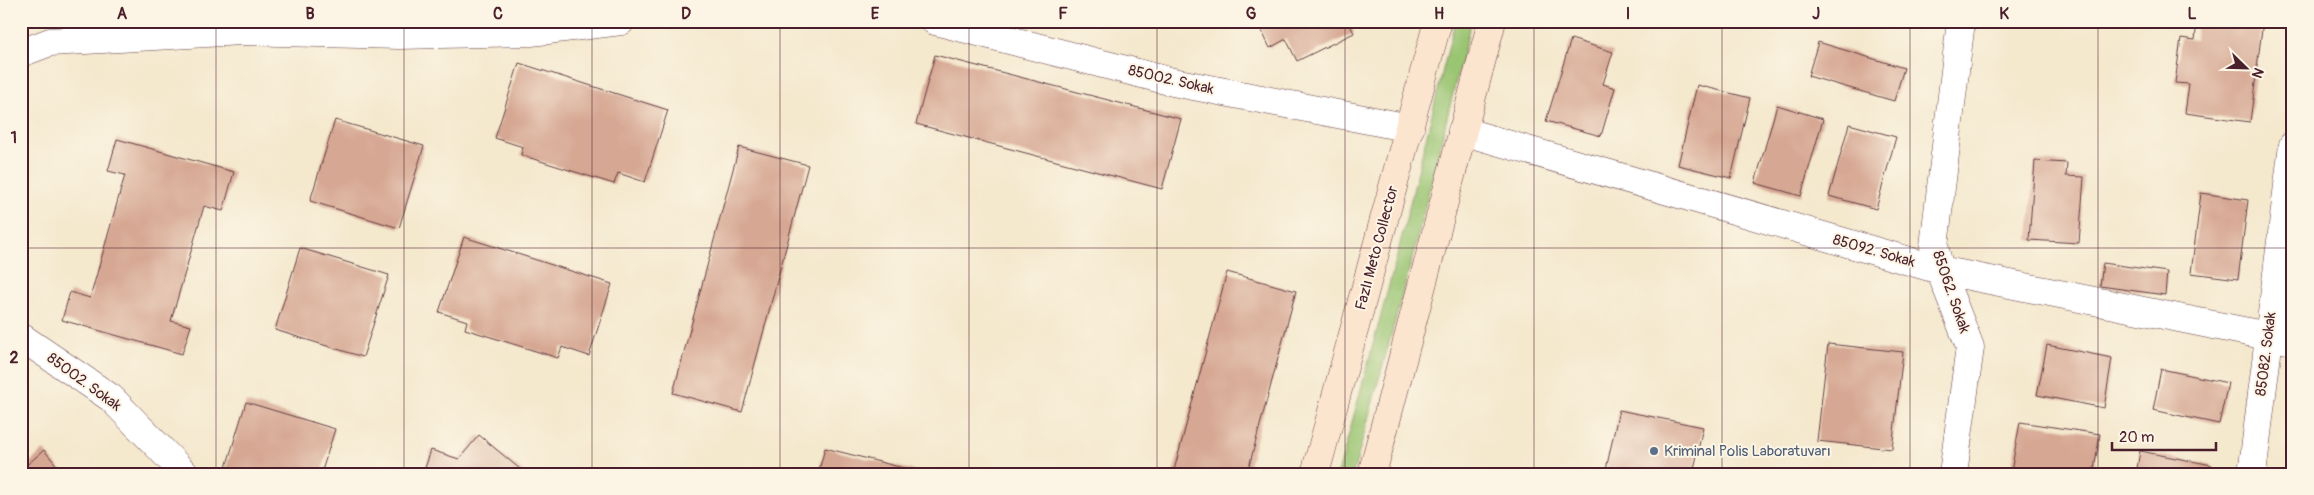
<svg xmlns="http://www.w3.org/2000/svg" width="2314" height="495" font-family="Pangolin,sans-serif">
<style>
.green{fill:#9ac572;stroke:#72724e}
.building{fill:#d6a793}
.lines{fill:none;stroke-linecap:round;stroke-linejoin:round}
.minor-casing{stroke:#643d43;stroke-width:29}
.secondary-casing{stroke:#643d43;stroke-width:29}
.minor{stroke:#fff;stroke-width:28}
.secondary{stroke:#fce5cf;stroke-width:28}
.grid{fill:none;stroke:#4a1f2b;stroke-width:1;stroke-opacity:0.55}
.service-dot{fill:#5c6f8a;stroke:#fcf5e5;stroke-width:2}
.labels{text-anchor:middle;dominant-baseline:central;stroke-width:4;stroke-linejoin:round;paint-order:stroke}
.street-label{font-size:15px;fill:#4a1f2b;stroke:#fcf5e5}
.service-label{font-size:15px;fill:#4e5e75;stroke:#fcf5e5;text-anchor:start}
.neatline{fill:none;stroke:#4a1f2b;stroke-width:2}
.grid-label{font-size:16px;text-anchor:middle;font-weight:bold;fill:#4a1f2b}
</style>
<rect width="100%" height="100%" fill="#fcf5e5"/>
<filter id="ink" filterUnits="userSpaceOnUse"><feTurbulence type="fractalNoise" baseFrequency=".02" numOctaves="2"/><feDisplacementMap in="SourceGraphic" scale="10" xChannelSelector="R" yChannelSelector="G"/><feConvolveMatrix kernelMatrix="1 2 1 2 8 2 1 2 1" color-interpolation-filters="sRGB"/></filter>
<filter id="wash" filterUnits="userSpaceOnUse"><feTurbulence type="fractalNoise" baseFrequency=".0096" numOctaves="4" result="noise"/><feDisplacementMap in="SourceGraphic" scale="20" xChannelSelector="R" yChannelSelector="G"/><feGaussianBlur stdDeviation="1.12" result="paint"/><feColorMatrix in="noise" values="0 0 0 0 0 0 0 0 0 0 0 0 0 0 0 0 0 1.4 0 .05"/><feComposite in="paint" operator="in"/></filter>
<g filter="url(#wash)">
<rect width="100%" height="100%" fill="#f4e8cd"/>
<path class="green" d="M1455 21H1471L1412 259 1353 474H1338L1397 256Z"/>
<g id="blocks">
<path class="building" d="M1257 21H1348L1354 33 1297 61 1286 39 1270 48Z
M2197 21H2263L2250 122 2185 113 2189 84 2175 83 2181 38 2195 40Z
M1571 39 1613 52 1603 84 1615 88 1601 136 1546 121Z
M1818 42 1904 68 1894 101 1808 76Z
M935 55 1181 119 1162 189 916 124Z
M519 63 668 110 645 182 618 173 614 184 521 155 523 147 495 138Z
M1697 85 1750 98 1731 178 1678 165Z
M1777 105 1823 119 1801 196 1755 183Z
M335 120 424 146 399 228 310 201Z
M1849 124 1896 137 1876 209 1829 196Z
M117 139 234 172 223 211 204 206 171 321 191 326 182 354 62 320 70 292 90 298 125 175 108 171Z
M739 147 808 165 742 412 673 393Z
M2035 161 2067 163 2066 176 2084 177 2079 243 2029 240Z
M2201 193 2248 200 2238 279 2191 273Z
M464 237 612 284 589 356 562 347 558 358 465 329 467 321 439 312Z
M300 248 389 275 363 357 275 330Z
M2103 263 2167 272 2165 295 2100 286Z
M1227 272 1296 291 1247 474H1173Z
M1828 344 1903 352 1892 449 1817 441Z
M2047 345 2112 358 2104 408 2037 395Z
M2161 369 2228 383 2219 424 2153 410Z
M246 402 335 429 321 474H224Z
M1619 410 1703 427 1693 474H1605Z
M2020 422 2100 434 2093 474 2011 472Z
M479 435 526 474H423L431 450 459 459Z
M825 448 923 473V474H818Z
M44 450 64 474H21V470Z
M2140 451 2212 465 2210 474H2136Z"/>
</g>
</g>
<g filter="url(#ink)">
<use href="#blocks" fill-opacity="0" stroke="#643d43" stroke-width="1"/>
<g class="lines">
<defs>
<path id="minor" d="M935 21 1173 82 1410 128
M21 53 50 42 241 31 400 35 531 32 621 21
M1462 131 1940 270 2293 341
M21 337 111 398 185 474
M1953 474 1970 347 1940 270 1934 246 1961 21
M2252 474 2293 145"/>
<path id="secondary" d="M1315 474 1438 21
M1372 474 1492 21"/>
</defs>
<use href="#minor" class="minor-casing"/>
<use href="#secondary" class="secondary-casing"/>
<use href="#minor" class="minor"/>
<use href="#secondary" class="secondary"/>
</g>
</g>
<path class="grid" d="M216 21V474M404 21V474M592 21V474M780 21V474M969 21V474M1157 21V474M1345 21V474M1534 21V474M1722 21V474M1910 21V474M2098 21V474M21 248H2293"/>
<circle class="service-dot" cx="1654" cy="451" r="5"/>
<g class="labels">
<g class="street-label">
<text transform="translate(1171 80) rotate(13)">85002. Sokak</text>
<text transform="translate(1377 248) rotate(-75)">Fazlı Meto Collector</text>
<text transform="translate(1874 251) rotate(16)">85092. Sokak</text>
<text transform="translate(1951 292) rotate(71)">85062. Sokak</text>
<text transform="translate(2266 354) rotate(-83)">85082. Sokak</text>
<text transform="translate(84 382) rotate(36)">85002. Sokak</text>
</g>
<g class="service-label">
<text x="1664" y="451">Kriminal Polis Laboratuvarı</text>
</g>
</g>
<rect width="2314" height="495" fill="none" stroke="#fcf5e5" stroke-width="55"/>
<g transform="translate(2246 68) rotate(113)" stroke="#fcf5e5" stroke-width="4" paint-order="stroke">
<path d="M0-4L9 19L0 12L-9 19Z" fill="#4a1f2b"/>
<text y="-8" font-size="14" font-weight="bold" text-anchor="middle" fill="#4a1f2b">N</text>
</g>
<path d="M2112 442v8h104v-8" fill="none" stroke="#4a1f2b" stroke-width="2.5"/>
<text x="2119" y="442" font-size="15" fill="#4a1f2b" stroke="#fcf5e5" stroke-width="4" paint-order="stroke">20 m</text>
<rect x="28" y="28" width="2258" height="440" class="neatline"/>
<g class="grid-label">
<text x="122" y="19">A</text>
<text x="310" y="19">B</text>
<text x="498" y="19">C</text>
<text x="686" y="19">D</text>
<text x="875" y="19">E</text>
<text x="1063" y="19">F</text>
<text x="1251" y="19">G</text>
<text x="1439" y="19">H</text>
<text x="1628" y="19">I</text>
<text x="1816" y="19">J</text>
<text x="2004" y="19">K</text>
<text x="2192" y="19">L</text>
<text x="14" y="143">1</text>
<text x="14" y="363">2</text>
</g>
</svg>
